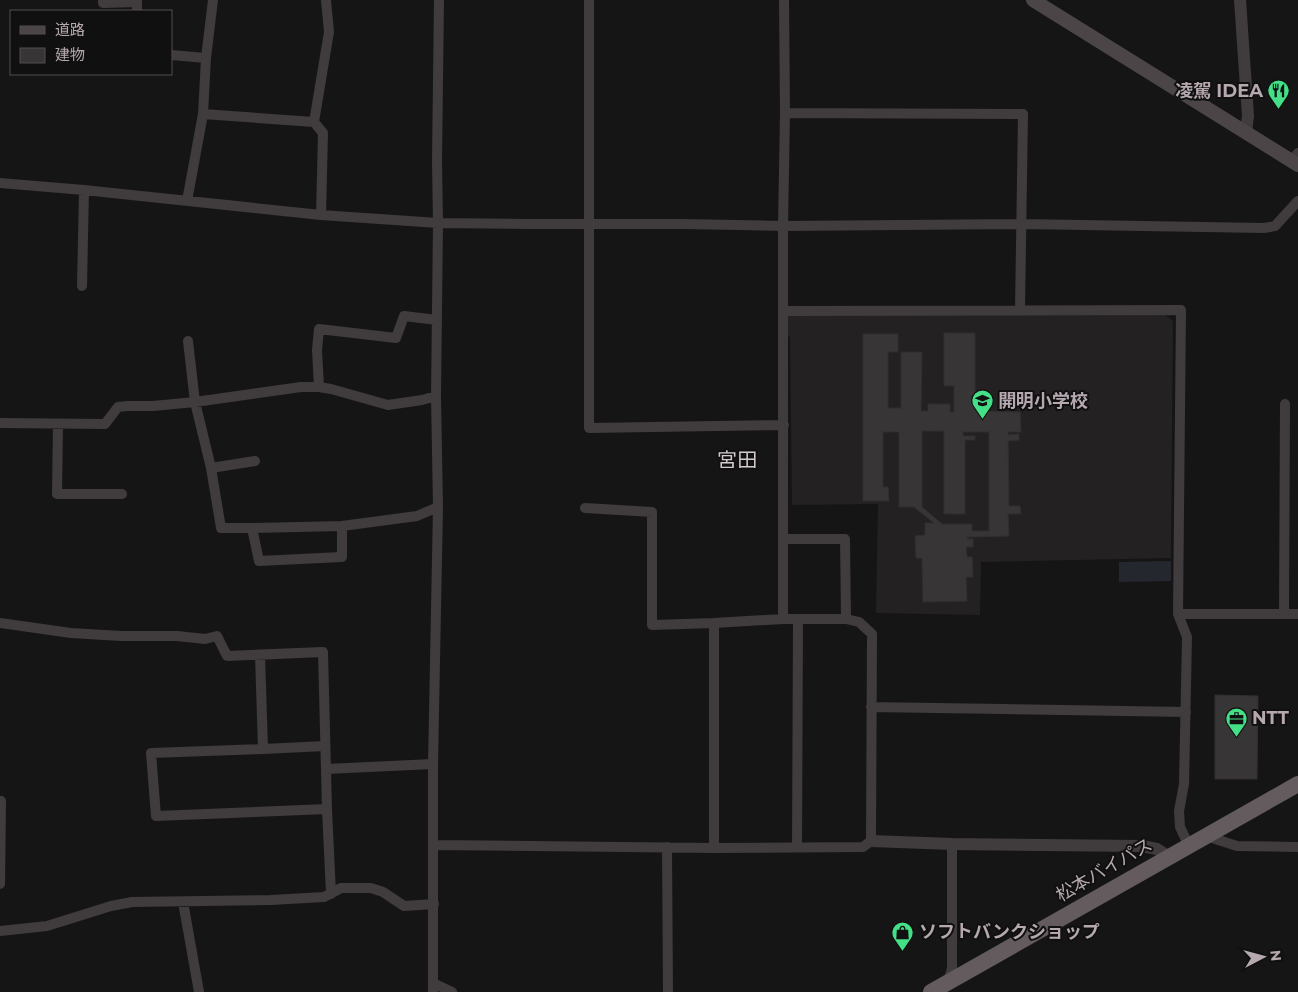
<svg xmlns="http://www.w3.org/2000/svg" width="1298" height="992" font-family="Montserrat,'Noto Sans JP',sans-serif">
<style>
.built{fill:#232122}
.green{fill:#25272e}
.building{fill:#383536;stroke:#322f30;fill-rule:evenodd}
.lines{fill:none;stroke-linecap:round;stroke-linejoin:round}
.minor{stroke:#403b3d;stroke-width:10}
.tertiary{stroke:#403b3d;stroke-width:12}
.secondary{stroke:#4b4548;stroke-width:14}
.trunk{stroke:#635b5e;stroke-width:16}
.labels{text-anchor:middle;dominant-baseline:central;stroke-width:4;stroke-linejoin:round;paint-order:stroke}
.poi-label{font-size:18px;font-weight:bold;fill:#b5a8af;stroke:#111010;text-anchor:start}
.street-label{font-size:18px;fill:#b5a8af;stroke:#111010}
.quarter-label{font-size:20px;fill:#d2c9cd;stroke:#111010}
</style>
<rect width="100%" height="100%" fill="#161515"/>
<path class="built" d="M1163 313 1173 321 1171 558 981 562 980 615 876 613 878 504 792 505 790 337 787 336V314Z"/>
<path class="green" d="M1171 561V581L1119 582V562Z"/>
<path class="building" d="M944 333H975V411L1020 412 1021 432H1008V435L1019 434V440L1008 441 1009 506H1020L1021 514H1008L1009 536 967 537V539H973V547H966L967 557H972L973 577H966L967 601 923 602 922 558H916L915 536 925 535V523H934L914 507H899V432H883V487H888L889 501H863V334H898V352H888V408H901V352H922L921 411H928V404H950V412H954V386H944ZM922 431H944V514H965V440H975V436H963V432H989V531H972V524H942L922 507Z
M1215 695 1258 696 1257 779H1215Z"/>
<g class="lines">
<path class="minor" d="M103 0V3L137 2V11
M589 0V428L784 425
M171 55 206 58
M785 113 1023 114 1020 309
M203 114 314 122
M1291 161 1298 153
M0 183 84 190 321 215 438 223 527 224H683L783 226 1022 224 1264 228 1275 226 1298 201
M187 201 203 114 206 58 213 0
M321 215 323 133 314 122 329 32 326 0
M82 286 84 190
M783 311 1181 310 1178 614 1187 637 1184 784 1179 811 1180 827 1189 846
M188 341 195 402 211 468 221 528H252L259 561 342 557V526L417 516 438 507
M319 387 317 350 319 329 396 338 404 316 437 320
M0 423 105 424 118 407 127 406H153L195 402 301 387H319L331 389 388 405 422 400 436 396
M58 424 57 494H122
M211 468 255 461
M585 508 652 512V625L714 623
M252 528 342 526
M783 539H845L846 619
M1178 614H1298
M1284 614 1285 404
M783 619V226L785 113 784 0
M0 623 71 633 121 636H177L205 639 217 636 227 656 323 652 327 809 331 894
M260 655 263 749 151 753 156 816 327 809
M871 707 1186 712
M263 749 325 746
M326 769 433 764
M0 801H1L0 884
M1206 836 1237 846 1298 847
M434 845 714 848 863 847 871 841 872 634 859 622 846 619H783L714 623V848
M667 847 668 992
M797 847 798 619
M183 902 199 992
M0 931 47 926 111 906 132 902 271 900 324 897 341 888H371L383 892 404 906 434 904
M948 982 952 968V844
M433 983 452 992
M433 992V764L438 507 436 396 438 223 437 161 439 0"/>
<path class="tertiary" d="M1240 0 1248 116 1246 132
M871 841 952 844 1142 846 1157 849 1168 856"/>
<path class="secondary" d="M1033 0 1298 165"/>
<path class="trunk" d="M931 992 1298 784"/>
</g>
<defs>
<symbol id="restaurant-pin" viewBox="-11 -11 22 30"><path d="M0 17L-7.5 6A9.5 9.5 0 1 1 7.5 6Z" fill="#43e088" stroke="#111010"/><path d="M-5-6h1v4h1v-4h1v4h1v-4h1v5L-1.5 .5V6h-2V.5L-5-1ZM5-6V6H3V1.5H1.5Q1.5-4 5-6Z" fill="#111"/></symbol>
<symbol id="school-pin" viewBox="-11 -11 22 30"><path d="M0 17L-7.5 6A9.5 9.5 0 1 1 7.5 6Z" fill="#43e088" stroke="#111010"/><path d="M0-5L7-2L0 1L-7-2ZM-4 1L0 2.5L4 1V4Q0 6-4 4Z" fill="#111"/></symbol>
<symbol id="office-pin" viewBox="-11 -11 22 30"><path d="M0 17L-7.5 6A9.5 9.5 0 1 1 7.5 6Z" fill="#43e088" stroke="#111010"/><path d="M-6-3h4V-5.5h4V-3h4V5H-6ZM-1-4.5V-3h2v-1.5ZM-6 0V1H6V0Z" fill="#111"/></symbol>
<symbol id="shop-pin" viewBox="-11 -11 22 30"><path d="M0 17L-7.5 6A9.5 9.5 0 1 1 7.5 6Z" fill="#43e088" stroke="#111010"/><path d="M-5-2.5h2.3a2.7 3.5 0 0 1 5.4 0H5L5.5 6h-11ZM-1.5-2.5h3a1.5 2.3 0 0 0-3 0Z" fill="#111"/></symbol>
</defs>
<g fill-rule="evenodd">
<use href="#restaurant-pin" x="1266" y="78" width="25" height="34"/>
<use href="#school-pin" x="970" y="388" width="25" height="34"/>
<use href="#office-pin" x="1224" y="706" width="25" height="34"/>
<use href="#shop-pin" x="890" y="920" width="25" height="34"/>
</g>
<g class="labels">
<g class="poi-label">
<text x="1263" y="91" text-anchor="end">凌駕 IDEA</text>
<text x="998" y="401">開明小学校</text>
<text x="1252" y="718">NTT</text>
<text x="919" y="932">ソフトバンクショップ</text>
</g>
<g class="street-label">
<text transform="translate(1104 870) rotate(-30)">松本バイパス</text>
</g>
<g class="quarter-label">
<text x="737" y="460">宮田</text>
</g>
</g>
<rect x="10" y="10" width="162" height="65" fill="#111010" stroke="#534d50"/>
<rect x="20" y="26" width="25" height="8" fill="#4b4548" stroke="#534d50"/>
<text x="55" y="35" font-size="15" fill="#b5a8af">道路</text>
<rect x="20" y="48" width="25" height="15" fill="#383536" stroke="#534d50"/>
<text x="55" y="60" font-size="15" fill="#b5a8af">建物</text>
<g transform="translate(1263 957) rotate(84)" stroke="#111010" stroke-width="4" paint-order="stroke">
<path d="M0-4L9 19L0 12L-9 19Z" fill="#b5a8af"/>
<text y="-8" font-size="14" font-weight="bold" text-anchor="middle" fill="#b5a8af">N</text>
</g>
</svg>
